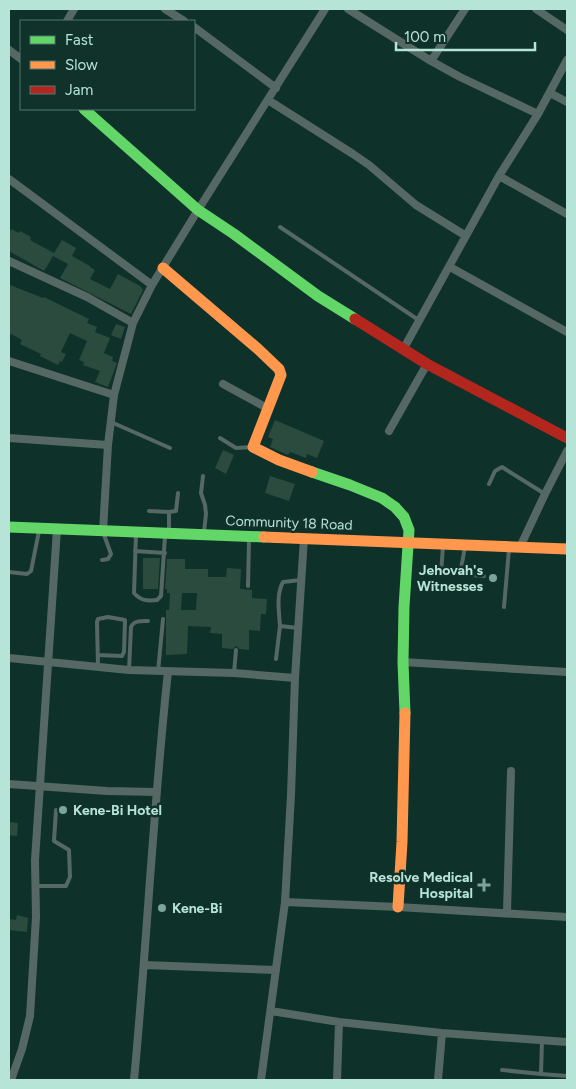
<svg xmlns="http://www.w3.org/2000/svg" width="576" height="1089" font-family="Figtree,sans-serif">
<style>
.building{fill:#2b4b3f;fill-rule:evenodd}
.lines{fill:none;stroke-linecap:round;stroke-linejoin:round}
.lane{stroke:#556864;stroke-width:4}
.street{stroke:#556864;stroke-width:8}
.fast{stroke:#63d668;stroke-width:11}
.slow{stroke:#ff974d;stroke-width:11}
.jam{stroke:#b3261e;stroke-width:11}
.poi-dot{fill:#7ba59a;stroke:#11322a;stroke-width:2}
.labels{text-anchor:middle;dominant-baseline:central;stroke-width:5;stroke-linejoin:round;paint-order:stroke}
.street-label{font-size:14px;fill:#b6e4d6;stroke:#11322a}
.poi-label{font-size:14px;font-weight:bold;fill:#b6e4d6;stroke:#11322a;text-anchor:end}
</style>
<rect width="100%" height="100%" fill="#0e312a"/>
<path class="building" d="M11 229 19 233 20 231 31 237 30 240 54 253 62 240 76 248 72 256 90 266V267L95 270 90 279 110 289 118 274 140 286 143 290 131 314 60 278 68 264 53 256 44 271 9 251V234Z
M10 285 43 298 44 297 89 319 87 323 97 327 95 332 110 338 104 353 113 357 112 361 117 363 108 387 95 382 100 371 83 365 84 362 79 360 87 341 70 333 61 352 66 354 62 362 60 361 58 365 40 356 41 354 20 344 22 340 9 333V289Z
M116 324 125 327 121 339 111 335Z
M275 420 324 441 317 458 307 454 306 458 290 452 288 455 270 447 273 439 268 437Z
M223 450 234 455 226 474 215 468Z
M270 476 295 484 289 501 265 493Z
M143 558H160L158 589H143Z
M167 559H185V569H208V577H226L227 568 241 569 240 589 252 590V598L267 599 266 614H261L260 631 249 630V650L240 649 236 646 233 649 222 648V634L210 633 211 627 188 626 187 654 166 655V610H169L170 593H167V589H165ZM182 593H197L196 610H181Z
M9 822 18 823 17 836 9 835Z
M17 915 28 918 27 932 9 930V919L16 920Z"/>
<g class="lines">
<path class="lane" d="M280 227 420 321
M111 422 170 448
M220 438 236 448 253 447
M203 476 201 493 205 505 206 514 204 532
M489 484 495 471 502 467 545 494
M149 511 169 512V531
M169 512 176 511 178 493
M136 534 134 593C141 601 147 601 157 600L161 596 165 536
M443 546 441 574H460L465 547
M135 551 165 553
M102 560 108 559 111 554 103 532
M9 572 27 574 31 571 39 531
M424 574H441
M460 574 484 576
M248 586 249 539
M504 607 509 549
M280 626C279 612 276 594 283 582L301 580
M98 655 122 656 124 652 125 620 108 617 98 619 97 622 98 667
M276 659 280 626 298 628
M129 670 131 627C134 620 142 621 148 621
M158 672 163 619
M234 673 236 650
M35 886H66L70 877 69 850 54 841 56 810
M502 1070 541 1074 542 1040
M541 1074 567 1076"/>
<path class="street" d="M165 9 184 21
M348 9 431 61 460 77 538 114
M536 9 567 30
M67 21 74 9
M194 27 276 88
M9 50 21 59
M431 61 465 9
M550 93 567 102
M268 100 353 154 369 165 416 205 466 236
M499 176 567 214
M9 179 152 285
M9 261 87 297 133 323
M450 267 567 332
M404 348 499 176 538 114 567 60
M9 361 114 395
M223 384 267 408
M389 431 427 364
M9 438 108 445
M103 531 108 445 114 395 133 323 152 285 198 210 325 9
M520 547 545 494 567 451
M9 658 129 670 234 673 295 678
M403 662 567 672
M9 784 107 791 157 792
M285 902 398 907 567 917
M507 912 511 771
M145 965 276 970
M271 1011 339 1022 442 1033 567 1042
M11 1080 22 1049 30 1016 36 917 35 860 57 529
M134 1080C147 944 153 808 168 672
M261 1080 285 902 291 795 295 678 304 538
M337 1080 339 1022
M438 1080 442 1033"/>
<path class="fast" d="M84 109 198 210 234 234 318 296 355 319
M312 472 350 485 382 498 395 507 404 517 409 530 404 607 403 662 405 713
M9 527 264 537"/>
<path class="slow" d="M163 268 258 349 279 369 281 375 253 447 279 460 312 472
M264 537 567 549
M398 907 402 842 405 713"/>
<path class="jam" d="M355 319 427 364 567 438"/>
</g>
<g class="poi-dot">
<circle cx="493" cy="578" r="5"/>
<circle cx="63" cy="810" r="5"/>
<path d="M481.5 877.5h5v5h5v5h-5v5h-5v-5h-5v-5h5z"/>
<circle cx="162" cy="908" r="5"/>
</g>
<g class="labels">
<g class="street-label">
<text transform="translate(289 523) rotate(2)">Community 18 Road</text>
</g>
<g class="poi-label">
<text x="483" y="570">Jehovah's<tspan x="483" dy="16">Witnesses</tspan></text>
<text x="73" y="810" text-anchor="start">Kene-Bi Hotel</text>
<text x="473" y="877">Resolve Medical<tspan x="473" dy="16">Hospital</tspan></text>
<text x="172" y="908" text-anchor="start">Kene-Bi</text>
</g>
</g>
<rect width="576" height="1089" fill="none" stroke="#b6e4d6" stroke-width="20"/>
<rect x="20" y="20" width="175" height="90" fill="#11322a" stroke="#53796f"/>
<rect x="30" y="36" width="25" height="8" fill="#63d668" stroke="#53796f"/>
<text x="65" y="45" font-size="15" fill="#b6e4d6">Fast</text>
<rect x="30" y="61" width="25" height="8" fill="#ff974d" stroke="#53796f"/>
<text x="65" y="70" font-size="15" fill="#b6e4d6">Slow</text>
<rect x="30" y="86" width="25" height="8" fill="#b3261e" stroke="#53796f"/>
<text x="65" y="95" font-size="15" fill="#b6e4d6">Jam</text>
<path d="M396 42v8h139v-8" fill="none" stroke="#b6e4d6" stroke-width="2.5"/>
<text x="404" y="42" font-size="15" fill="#b6e4d6" stroke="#11322a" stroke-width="4" paint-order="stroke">100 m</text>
</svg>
